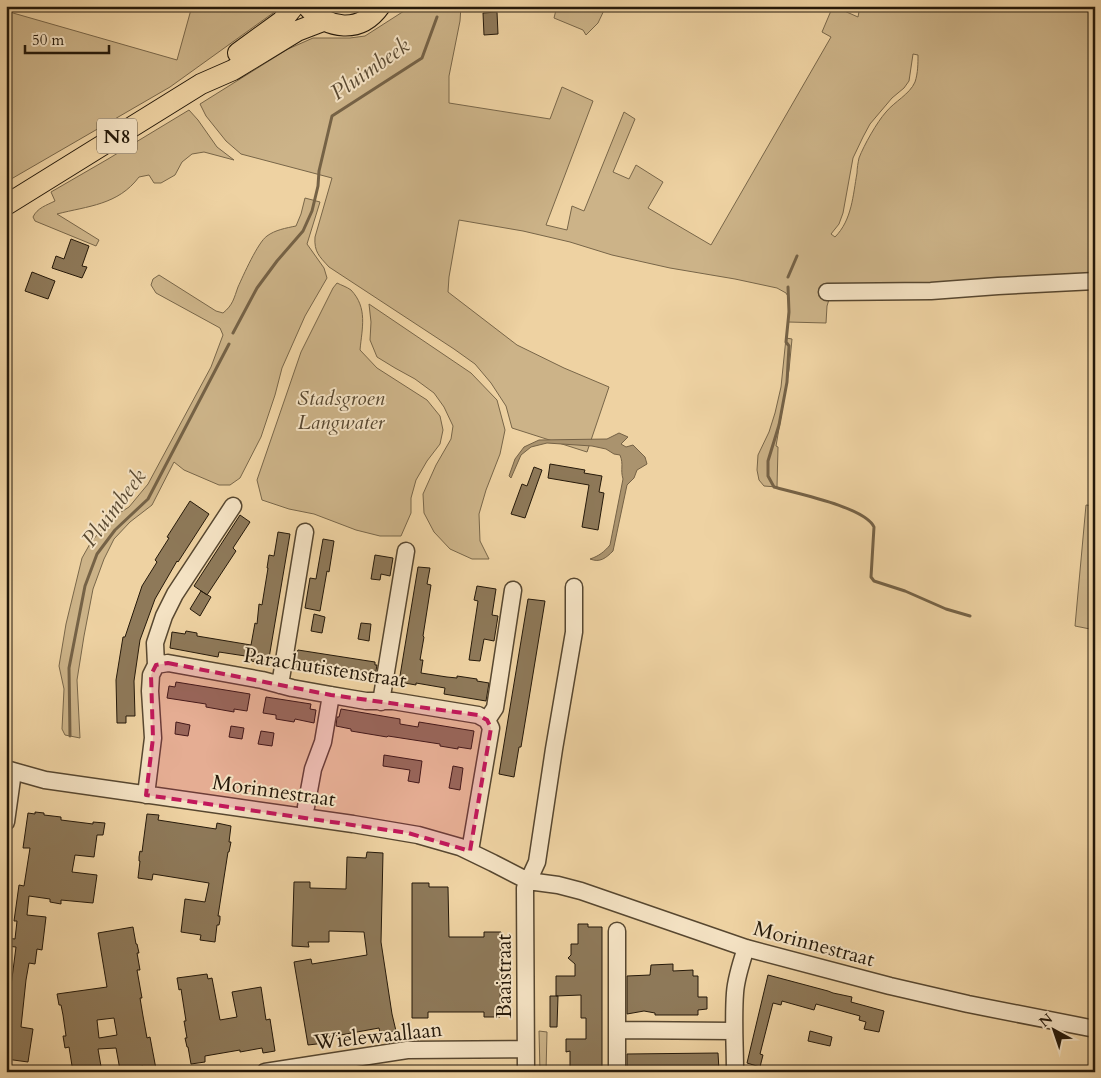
<svg xmlns="http://www.w3.org/2000/svg" width="1101" height="1078" font-family="Cardo,serif">
<style>
.green{fill:#ccb388;stroke:#786649;fill-rule:evenodd}
.water{fill:#aa936e;stroke:#756246}
.lines{fill:none;stroke-linecap:round;stroke-linejoin:round}
.stream{stroke:#756246;stroke-width:3}
.building{fill:#8e7959;stroke:#25190a;fill-rule:evenodd}
.minor-casing{stroke:#574730;stroke-width:19}
.major-casing{stroke:#25190a;stroke-width:22}
.minor{stroke:#f4e2c3;stroke-width:16}
.major{stroke:#eed2a2;stroke-width:20}
.marked{fill:#c2185b;fill-opacity:0.2;stroke:#c2185b;stroke-width:4;stroke-dasharray:10 6;stroke-linejoin:round}
.labels{text-anchor:middle;dominant-baseline:central;stroke-width:4;stroke-linejoin:round;paint-order:stroke}
.shield{fill:#f4e2c3;stroke:#635542;stroke-width:1}
.shield-label{font-size:20px;font-weight:bold;fill:#25190a}
.park-label{font-size:21px;font-style:italic;fill:#574730;stroke:#f4e2c3}
.street-label{font-size:21px;fill:#25190a;stroke:#f4e2c3}
.water-label{font-size:22px;font-style:italic;fill:#5a4a32;stroke:#f4e2c3}
</style>
<rect width="100%" height="100%" fill="#eed2a2"/>
<filter id="stains"><feTurbulence type="fractalNoise" baseFrequency=".004" numOctaves="4"/><feColorMatrix values="0 0 0 0 .2 0 0 0 0 .09 0 0 0 0 .02 0 0 0 .5 -.17"/></filter>
<radialGradient id="worn" r=".72"><stop offset=".6" stop-color="#630" stop-opacity="0"/><stop offset="1" stop-color="#630" stop-opacity=".3"/></radialGradient>
<path class="green" d="M192 6H278L273 13 170 87 6 182V11L177 60Z
M432 6H461L460 21 449 76V103L550 119 562 87 593 101 546 225 567 230 572 206 584 211 624 112 635 119 613 172 629 179 636 165 663 182 648 208 711 245 831 37 822 32 833 6 858 17 860 6H1095V279L831 293 827 306 826 323 788 322 789 298 786 293 777 288 735 279 670 268 612 255 570 242 523 231 459 220 449 277 448 292 517 345 564 368 609 387 587 452 512 428 506 406 491 383 475 364 454 349 329 267C319 256 314 252 315 237L332 178 241 154 226 141 206 116 200 104 288 49 313 38H350L365 36 404 11ZM913 54 918 55C918 63 918 73 915 82 910 94 894 102 886 112 877 122 864 145 859 158 858 163 857 168 857 173 853 195 852 220 835 237L831 234 839 224 843 213 853 158 863 137 870 124 892 98 904 88 909 81Z
M557 6H606L598 23 586 35 583 30 554 18Z
M189 110 198 120 217 147 234 160 204 152 192 154 182 162 175 175 161 183H154L149 175 139 177C118 205 88 206 57 214L99 240 96 246 35 221 33 217C37 208 47 205 55 201L51 192 108 159Z
M305 198 320 202 307 244 324 268 327 278 305 316 282 368 275 395 261 437 240 478 230 485H219L184 470 174 462 152 505 130 522 114 539 104 559 93 589 84 636 77 680 80 738 65 735 62 729 64 689 59 666 66 624 82 558 91 542 113 517 129 507 148 484 211 367 223 335 220 328 156 293 151 285 153 279 159 275 216 311 223 313C233 305 234 298 238 287 243 276 258 242 267 236 275 230 286 228 296 226L301 214Z
M337 283C341 285 347 287 351 290 368 308 362 328 360 350L377 368 427 400 440 416 443 430 440 444 427 461 416 480 411 498V513L401 536H380L356 530 314 514 289 509 262 500 257 480 301 352 333 288Z
M369 304 471 373 497 400 505 430 500 454 486 490 479 514 480 541 489 559H472L450 549 434 532 424 513 423 494 436 465 451 439 453 426 444 407 434 393 415 379 395 368 377 357 370 340 371 322Z
M786 338 792 339 789 370 776 446 778 447 777 487 764 486 759 480 757 470 758 455 769 432 775 413 781 387Z
M1086 505 1095 506V630L1075 626Z
M539 1031 547 1032 546 1072H540Z"/>
<path class="water" d="M619 433 628 437 621 444 626 447 633 445 645 457 647 464 637 470 634 478 627 485 613 551C606 558 600 563 590 559 599 556 604 552 610 545L623 479C620 469 624 465 620 455L614 454 606 449 592 446 547 443 531 447 521 455 511 478 509 476 515 459 524 447 539 440 607 439Z"/>
<g class="lines">
<path class="stream" d="M788 277 797 256
M788 287 789 312 786 342 789 346 787 382 779 425 768 461V476L774 487C795 493 865 507 874 527L871 577 874 581 905 591 946 609 970 616
M233 333 257 288 277 261 303 231 312 211 318 186 319 171 332 116 422 58 437 17
M70 736 69 668 85 586 97 554 115 530 148 499 229 344"/>
</g>
<path class="building" d="M497 12 498 34 484 35 483 13Z
M71 239 89 246 82 266 87 267 82 278 52 268 56 256 64 259Z
M32 272 55 281 48 299 25 291Z
M550 464 585 470 584 473 602 476 599 492 604 493 598 530 582 527 589 485 548 478Z
M534 467 542 470 525 518 511 514 522 484 527 486Z
M190 501 209 514 178 562 177 561 155 599 140 640 134 681 135 716H126V723H117L116 680 123 637H125L142 586 157 562 155 560 169 538 167 537Z
M240 515 250 522 233 548 236 551 207 595 194 586Z
M278 532 290 534 268 664 251 661 252 657 219 652 218 657 170 648 172 632 185 634 186 631 197 633V636L251 645 255 623 257 624 259 604 262 605 268 568H267L269 555 274 556Z
M323 539 334 541 329 572 327 571 320 611 305 608 310 578 316 579Z
M375 555 393 558 390 576 381 574 380 580 371 579Z
M418 567 430 568 427 584 431 585 423 636 424 637 420 660H423L421 673 447 677 457 678V676L477 679V681L489 683 486 701 444 694 445 688 416 683V685L399 682Z
M477 586 496 589 492 615 498 616 494 641 484 639 480 661 469 660 478 601 474 600Z
M201 591 211 597 200 616 190 609Z
M528 599 545 601 521 747H519L514 777 499 774Z
M314 614 325 617 322 633 311 631Z
M361 623 371 624 369 641 358 639Z
M298 650 375 662V665H377L374 682 293 668 296 652H297Z
M176 682 250 694 247 711 234 709V712L206 707V704L167 698 169 686 175 687Z
M266 697 311 704 310 709 316 710 314 723 295 719 294 722 276 719V715L263 713Z
M341 709 400 719V724L418 727 419 722 474 731 471 749 458 747V749L440 746V744L388 736 387 737 351 731V729L336 726 337 717H339Z
M176 722 190 725 188 736 175 734Z
M231 726 244 728 242 739 229 737Z
M261 731 274 733 272 746 258 744Z
M384 755 422 761 419 783 408 781 410 770 383 766Z
M453 766 463 768 460 790 449 788Z
M35 812 44 813V815L61 817V820L93 824V822L105 823 103 835H97L94 857 75 855 72 872 97 875 93 903 61 900V904L50 902V899L29 896 27 915 46 917 42 950 37 949 35 964 29 963 26 980 21 1027 33 1029 28 1062 6 1059V1025L16 947 6 946V938L15 939 17 921H14L19 885 24 886 30 848H23L28 813 35 814Z
M147 814 159 815 158 820 216 829 217 823 231 826 229 842H231L229 852H228L218 916H220V920L219 925H217L215 942 200 940 201 935 181 932 185 899 205 902 209 883 153 874 152 880 138 878 140 861H139V857L140 851 142 852Z
M367 852 383 853 381 942 392 1014 396 1031 380 1033 379 1028 324 1038 325 1043 308 1045 294 962 311 959 312 964 367 955 364 932 329 931V942H308L309 947 292 946 294 882H310V888L346 889 347 857 366 858Z
M412 883H429V887H448L449 937H484V932H501L500 1017H484V1012H428V1018H412Z
M578 924H588V927H602V1072H570V1051L566 1052V1039H586V1018H581V995L556 996V976H575V964L568 958 571 955V944H578Z
M133 927 136 944H137L139 953H137L140 970H137L142 998H140L143 1016 147 1038 150 1037 156 1069 143 1071V1066L120 1070 116 1048 98 1049 102 1072H73L69 1047 65 1048 63 1036H66L63 1015 61 1005H59L57 994 107 987 98 933ZM114 1018 117 1035 99 1038 97 1020Z
M673 964V971L693 970V976H698V997H707V1009L698 1010V1015H655V1013L644 1011 627 1014V976L650 975 651 965Z
M207 974 208 979 212 978 220 1020 237 1017 232 992 261 987 266 1020 270 1019 275 1051 263 1053 262 1048 240 1052V1050L205 1056V1062L191 1064 188 1047H187L185 1038H187L184 1021H186L181 989 179 990 177 978Z
M768 975 828 991 833 993 852 997 851 1002 884 1011 879 1032 864 1029 866 1022 859 1020 860 1016 816 1004 814 1010 782 1001 781 1005 773 1003 760 1054 763 1055 760 1067 747 1063Z
M550 996H558L557 1027H550Z
M810 1031 832 1037 830 1046 808 1041Z
M718 1053 719 1070 674 1072 627 1071V1054Z"/>
<g class="lines">
<defs>
<path id="minor" d="M827 292 931 291 998 286 1095 281
M156 665 168 663 262 680 292 688 331 695 366 701H393L478 715 487 720
M280 685 305 532
M381 702 406 551
M6 769 45 780 353 824 418 835 460 847 493 863 528 881 558 885 581 891 746 948 890 986 968 1004 1095 1029
M146 795 153 738 150 691 151 675 156 665 155 643 164 616 175 594 233 506
M306 807 313 769 323 742 331 695
M6 822 13 772
M470 851 491 728 487 720 495 708 513 590
M618 1030 733 1031
M265 1072 407 1050 526 1049
M526 1072 525 888 537 862 554 749 574 632V587
M617 1072V931
M735 1072C735 1046 733 1020 735 993 736 978 741 963 746 948"/>
<path id="major" d="M307 6C328 30 360 34 380 6
M238 53 282 21 294 6
M6 205 201 84 233 70 297 31 323 21"/>
</defs>
<use href="#minor" class="minor-casing"/>
<use href="#major" class="major-casing"/>
<use href="#minor" class="minor"/>
<use href="#major" class="major"/>
</g>
<path class="marked" d="M168 663 331 695 478 715 487 720 491 728 470 851 408 833 146 795 153 738 151 675 156 665Z"/>
<g class="labels">
<rect class="shield" x="97" y="118.5" width="40" height="35" rx="4"/>
<g class="shield-label">
<text x="117" y="136">N8</text>
</g>
<g class="park-label">
<text x="341" y="398">Stadsgroen<tspan x="341" dy="24">Langwater</tspan></text>
</g>
<g class="street-label">
<text transform="translate(325 668) rotate(9)">Parachutistenstraat</text>
<text transform="translate(274 791) rotate(8)">Morinnestraat</text>
<text transform="translate(814 944) rotate(15)">Morinnestraat</text>
<text transform="translate(504 976) rotate(-90)">Baaistraat</text>
<text transform="translate(378 1036) rotate(-6)">Wielewaallaan</text>
</g>
<g class="water-label">
<text transform="translate(370 69) rotate(-35)">Pluimbeek</text>
<text transform="translate(114 508) rotate(-53)">Pluimbeek</text>
</g>
</g>
<rect width="1101" height="1078" fill="none" stroke="#eed2a2" stroke-width="25"/>
<rect x="8" y="8" width="1086" height="1063" fill="none" stroke="#25190a" stroke-width="2.5"/>
<rect x="12" y="12" width="1076" height="1053" fill="none" stroke="#25190a"/>
<g transform="translate(1054 1030) rotate(320)" stroke="#f4e2c3" stroke-width="4" paint-order="stroke">
<path d="M0-4L9 19L0 12L-9 19Z" fill="#25190a"/>
<text y="-8" font-size="14" font-weight="bold" text-anchor="middle" fill="#25190a">N</text>
</g>
<path d="M25 45v8h84v-8" fill="none" stroke="#25190a" stroke-width="2.5"/>
<text x="32" y="45" font-size="15" fill="#25190a" stroke="#f4e2c3" stroke-width="4" paint-order="stroke">50 m</text>
<rect width="100%" height="100%" filter="url(#stains)"/>
<rect width="100%" height="100%" fill="url(#worn)"/>
</svg>
